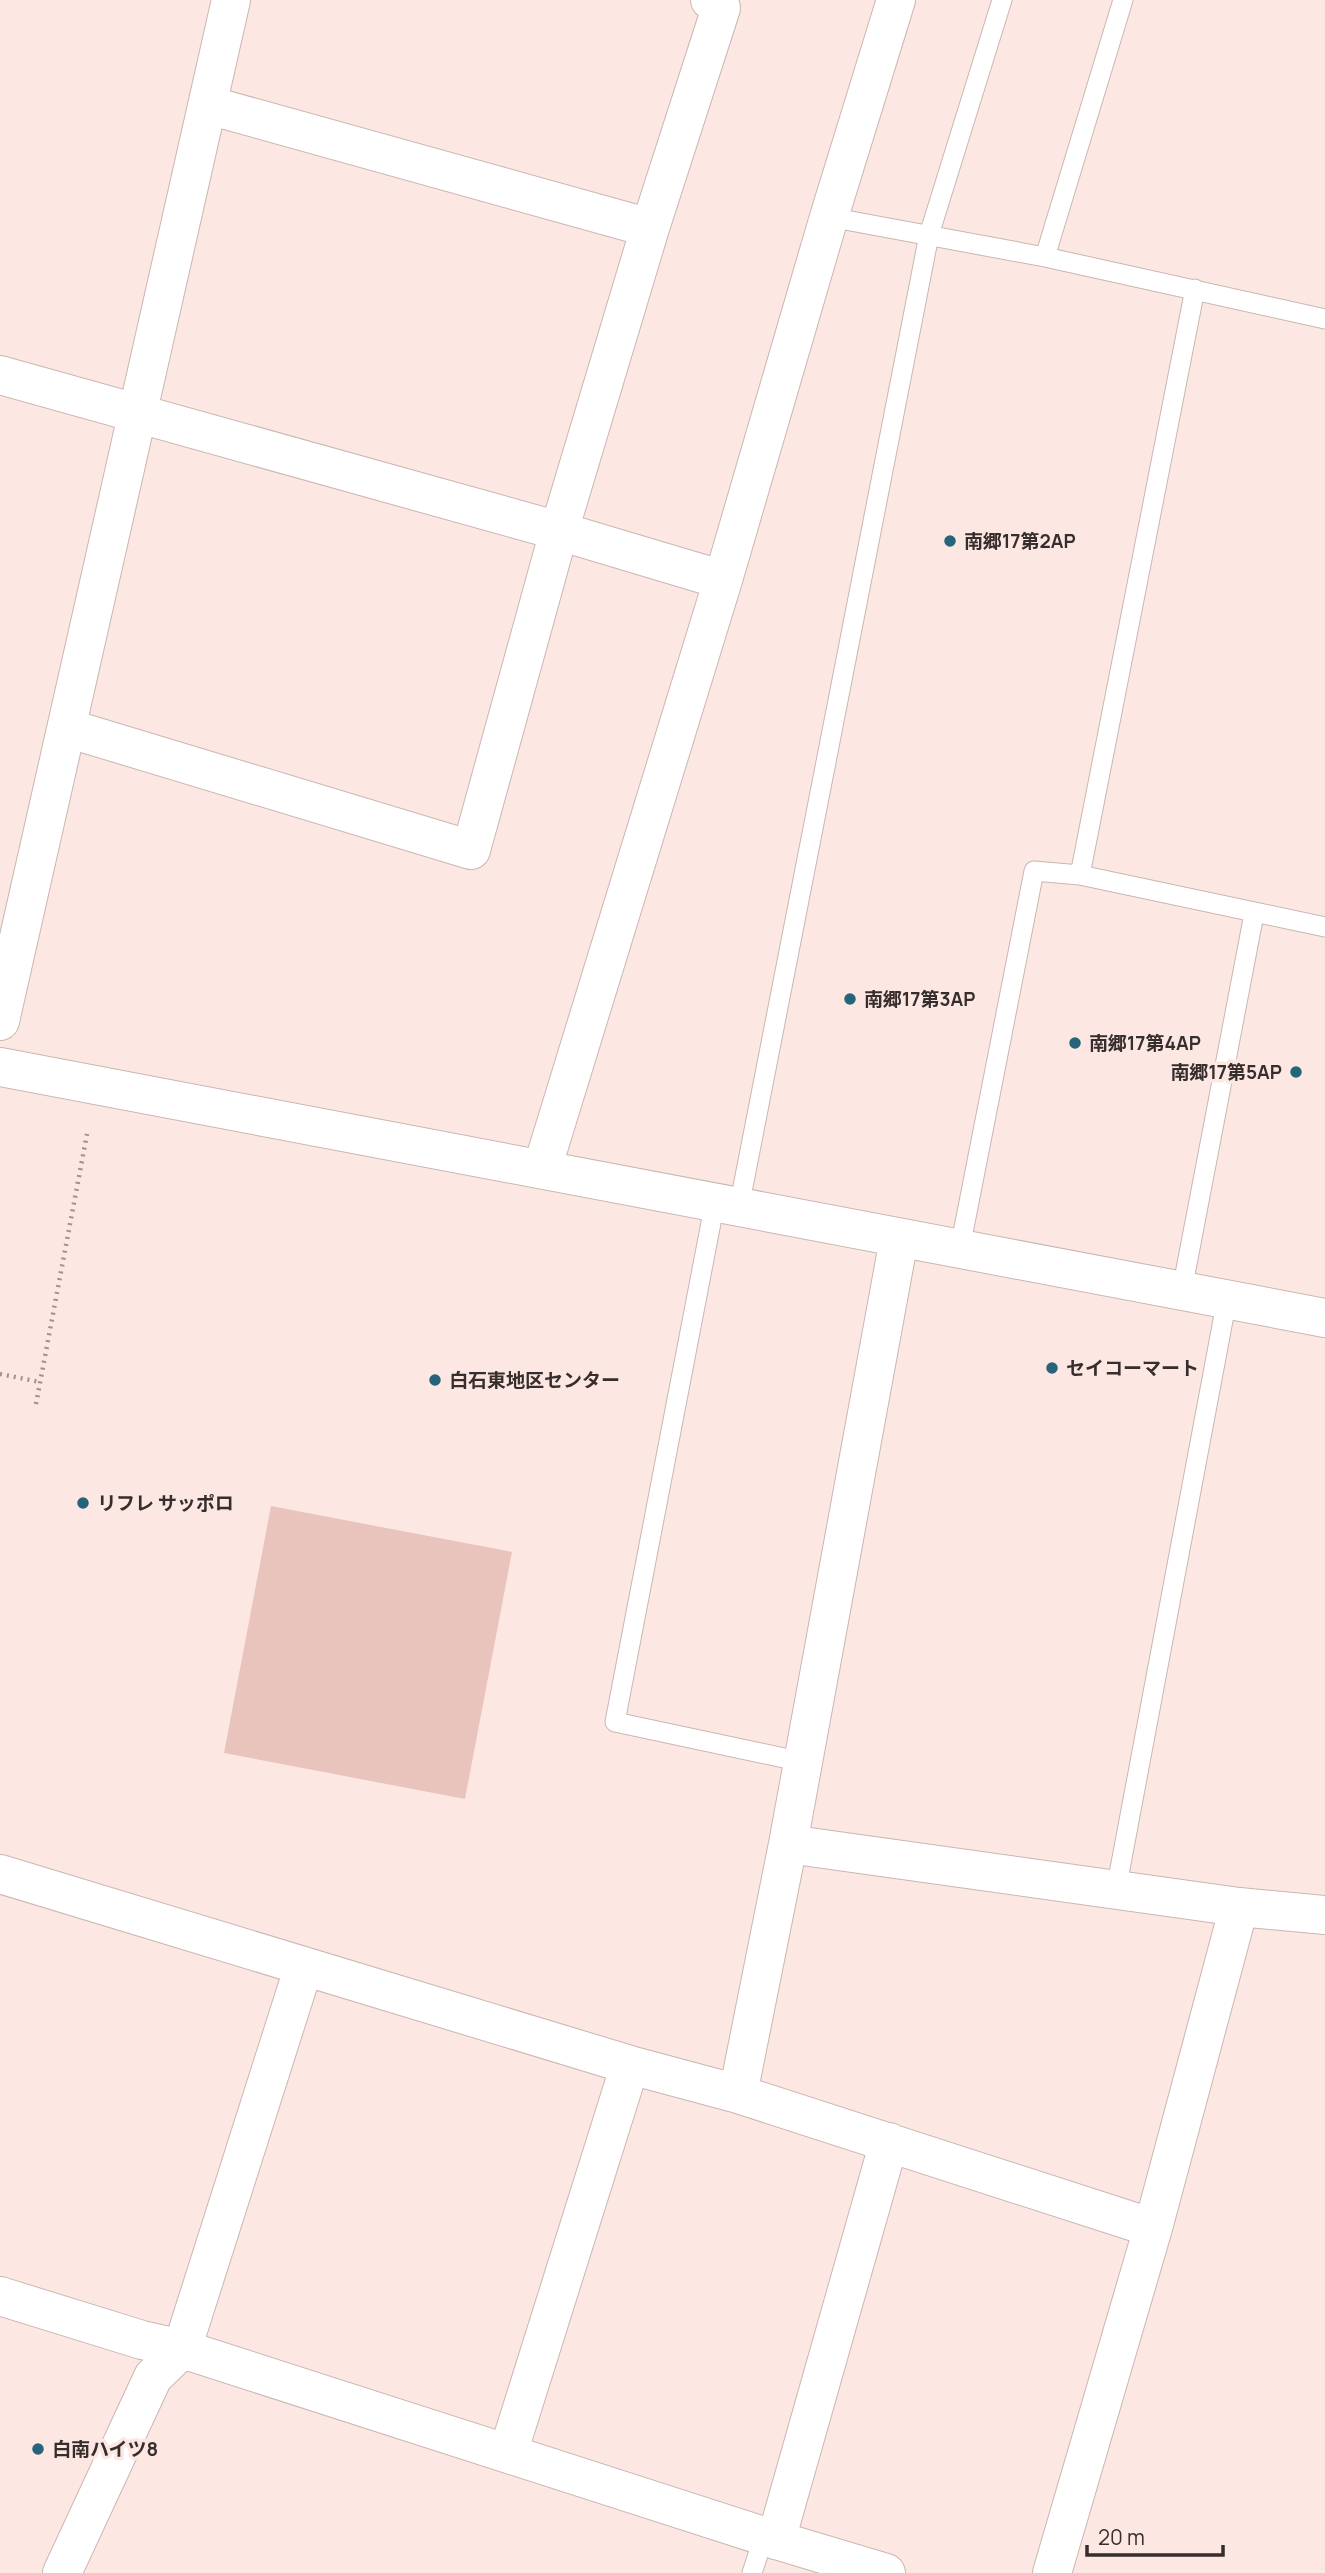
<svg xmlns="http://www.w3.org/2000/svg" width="1325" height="2573" font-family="Manrope,'Noto Sans JP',sans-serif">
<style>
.green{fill:#e9c4bd}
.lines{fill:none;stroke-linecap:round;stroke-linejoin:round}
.service-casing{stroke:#cab6b2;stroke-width:21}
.minor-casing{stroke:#cab6b2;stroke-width:40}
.tertiary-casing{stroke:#cab6b2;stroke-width:40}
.path{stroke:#a1918f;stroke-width:4.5;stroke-dasharray:2 5;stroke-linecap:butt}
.service{stroke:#fff;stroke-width:19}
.minor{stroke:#fff;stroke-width:38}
.tertiary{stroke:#fff;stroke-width:38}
.poi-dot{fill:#25647a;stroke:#fde7e3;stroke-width:2.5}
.labels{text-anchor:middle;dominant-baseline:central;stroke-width:7;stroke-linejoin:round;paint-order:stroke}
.poi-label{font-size:19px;font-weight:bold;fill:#362e2d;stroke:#fde7e3;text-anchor:start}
</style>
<rect width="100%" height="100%" fill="#fde7e3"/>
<path class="green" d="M271 1506 512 1552 465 1799 224 1753Z"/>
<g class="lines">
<defs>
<path id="service" d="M829 217 1045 257 1325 319
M1045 257 1123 0
M1080 875 1195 289
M715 1202 615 1722 803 1762
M739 1207 929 235 1002 0
M960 1248 1034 871 1080 875 1325 927
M1182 1290 1254 914
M1116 1890 1227 1299
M752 2573 764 2536"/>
<path id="minor" d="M208 105 650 228
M0 375 559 531 723 580
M67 728 471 850 559 531 650 228 721 8 710 0
M0 1021 231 0
M0 1067 1325 1318
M542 1169 723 580 829 217 896 0
M788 1844 1239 1907 1325 1915
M0 1874 630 2065 738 2094 1153 2228
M738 2094 788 1844 899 1239
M508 2453 630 2065
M776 2540 889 2142
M62 2573 153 2377 182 2349 304 1966
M1052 2573 1153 2228 1239 1907"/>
<path id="tertiary" d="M0 2296 142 2340 182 2349 776 2540 886 2573"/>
</defs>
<use href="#service" class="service-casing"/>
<use href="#minor" class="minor-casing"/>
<use href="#tertiary" class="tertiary-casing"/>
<path class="path" d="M0 1374 40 1382
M36 1404 87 1134"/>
<use href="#service" class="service"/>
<use href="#minor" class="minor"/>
<use href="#tertiary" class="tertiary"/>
</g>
<g class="poi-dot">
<circle cx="950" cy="541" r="7"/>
<circle cx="850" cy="999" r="7"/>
<circle cx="1075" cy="1043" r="7"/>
<circle cx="1296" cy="1072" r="7"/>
<circle cx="1052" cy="1368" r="7"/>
<circle cx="435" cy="1380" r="7"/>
<circle cx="83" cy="1503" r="7"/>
<circle cx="38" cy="2449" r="7"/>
</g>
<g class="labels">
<g class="poi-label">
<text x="964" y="541">南郷17第2AP</text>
<text x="864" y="999">南郷17第3AP</text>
<text x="1089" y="1043">南郷17第4AP</text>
<text x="1282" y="1072" text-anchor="end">南郷17第5AP</text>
<text x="1066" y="1368">セイコーマート</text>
<text x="449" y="1380">白石東地区センター</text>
<text x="97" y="1503">リフレ サッポロ</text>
<text x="52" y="2449">白南ハイツ8</text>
</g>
</g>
<path d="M1087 2545v10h136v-10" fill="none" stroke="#362e2d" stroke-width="3.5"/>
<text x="1098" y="2545" font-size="21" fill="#362e2d" stroke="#fde7e3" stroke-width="5" paint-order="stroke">20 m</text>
</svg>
